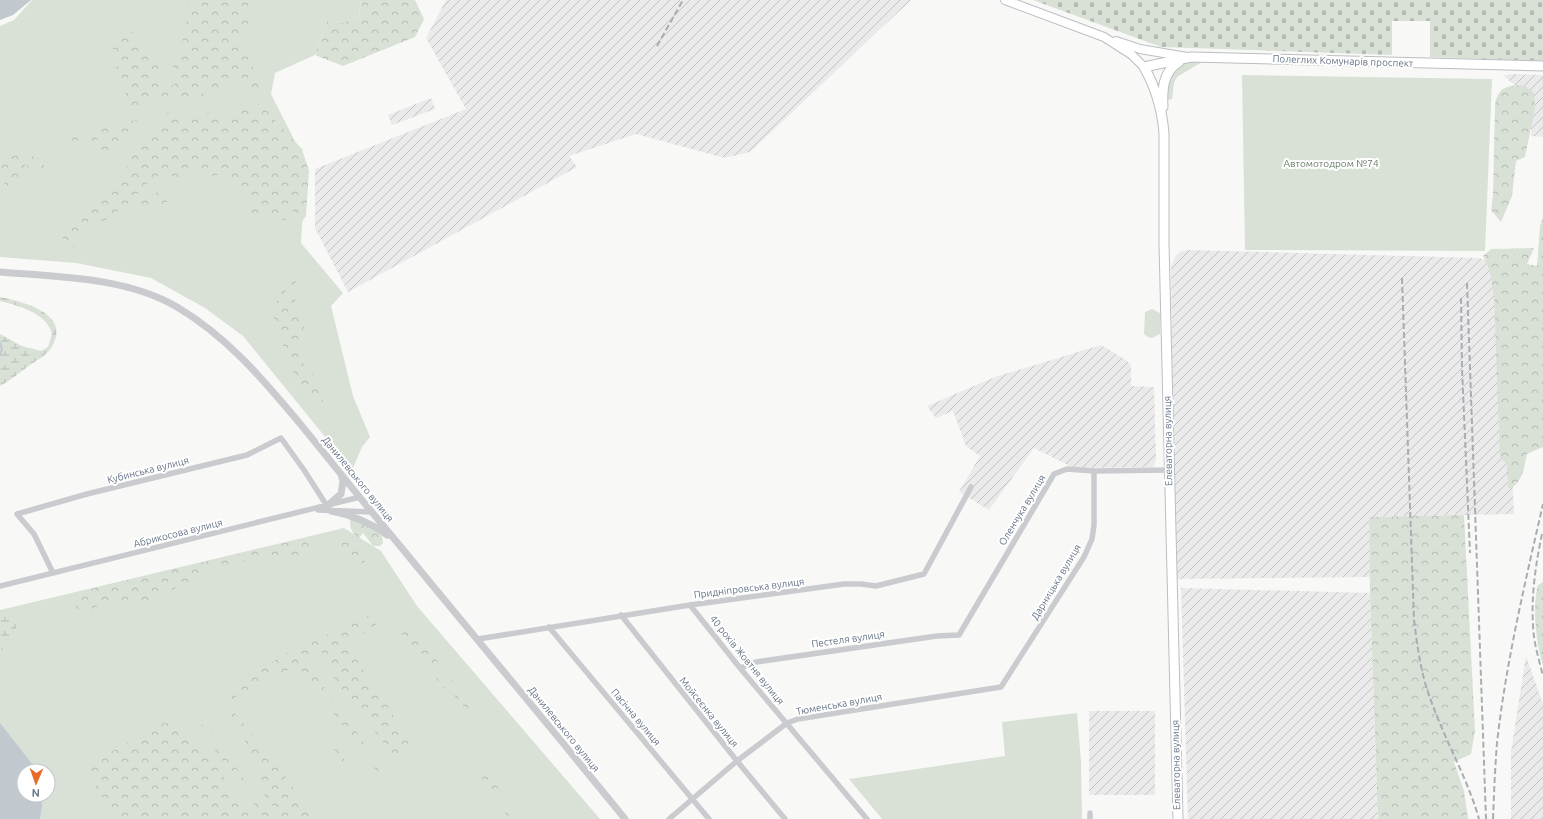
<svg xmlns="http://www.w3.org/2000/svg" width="1543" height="819" font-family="Ubuntu,sans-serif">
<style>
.industrial{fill:url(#industrial-furrows)}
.green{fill:#d9e1d7;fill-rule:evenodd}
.forest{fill:url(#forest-crowns)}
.wetland{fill:url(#wetland-marsh)}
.cemetery{fill:url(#cemetery-stones)}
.water{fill:#c1c9cf}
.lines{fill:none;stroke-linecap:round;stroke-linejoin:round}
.stream{stroke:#c1c9cf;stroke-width:2}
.secondary-casing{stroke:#bbbec4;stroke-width:10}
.primary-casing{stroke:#bbbec2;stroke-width:11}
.minor{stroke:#c9cbcf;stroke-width:5.5}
.tertiary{stroke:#c9cbcf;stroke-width:7}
.secondary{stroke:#fff;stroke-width:8}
.primary{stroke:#fff;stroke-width:9}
.rail{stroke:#a8adb4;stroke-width:2;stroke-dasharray:6 3;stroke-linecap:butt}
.labels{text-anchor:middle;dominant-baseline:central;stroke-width:4;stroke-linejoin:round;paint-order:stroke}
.street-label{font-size:10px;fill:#677588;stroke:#fff}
.park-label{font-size:10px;fill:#647a62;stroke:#fff}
</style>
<defs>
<pattern id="industrial-furrows" width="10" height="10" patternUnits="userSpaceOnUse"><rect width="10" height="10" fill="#e9eae9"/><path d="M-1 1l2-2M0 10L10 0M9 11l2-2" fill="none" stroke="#c1c2c3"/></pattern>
<pattern id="forest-crowns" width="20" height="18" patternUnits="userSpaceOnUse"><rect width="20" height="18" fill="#d9e1d7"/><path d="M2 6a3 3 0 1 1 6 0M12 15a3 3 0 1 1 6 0" fill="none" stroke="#b4bbb4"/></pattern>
<pattern id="wetland-marsh" width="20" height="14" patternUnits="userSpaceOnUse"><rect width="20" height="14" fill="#d9e1d7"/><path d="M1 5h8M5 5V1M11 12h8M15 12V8" fill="none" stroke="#b4bbb4"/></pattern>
<pattern id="cemetery-stones" width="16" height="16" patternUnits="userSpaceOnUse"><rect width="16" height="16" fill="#d9e1d7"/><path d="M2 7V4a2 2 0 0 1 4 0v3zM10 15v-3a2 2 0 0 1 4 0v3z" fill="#b4bbb4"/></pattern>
</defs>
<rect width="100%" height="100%" fill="#f8f9f6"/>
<path class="industrial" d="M446 0H911L750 152 725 158 636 134 569 156 577 167 348 292 315 228V169L466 109 426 38Z
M1510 74 1543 75V137L1531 136V118L1518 88 1504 76Z
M431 98 435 109 392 125 388 115Z
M1187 250 1479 258 1491 263 1502 273 1514 514 1369 517 1370 577 1175 579 1171 266 1175 257 1180 252Z
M1101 345 1126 360 1131 365V386L1154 387 1156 459 1153 467 1074 468 1034 448 989 510 959 492 980 456 966 446 953 411 936 418 927 406 995 377Z
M1181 588 1370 593 1378 819H1188Z
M1526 656 1543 704V819H1511V752Z
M1089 711H1155V795H1089Z"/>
<path class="green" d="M32 0H361L359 16 342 23 329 18 315 55 275 73 271 94 306 163 301 243 343 293 331 306 353 396 370 437 362 447 352 470 243 336 205 308 151 278 76 263 0 257V26L14 20Z
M1193 61 1202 62 1177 77 1174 83 1172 99 1168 100V84L1175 67Z
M1242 75 1492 79 1485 251 1245 250Z
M1152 309 1160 313V334L1152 338 1148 337 1144 334 1145 312Z
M344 528 381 551 417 606 600 819H0V610ZM24 771H48V795H24Z
M1077 713 1081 761 1082 819H882L849 779 1005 756 1002 722Z"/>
<path class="forest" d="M188 0H256L248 24 237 45 249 58 263 90 256 92 246 81 230 79 215 90H200L211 103 185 97 156 101 117 113 127 91 119 79 113 48 129 26 139 42 158 64 163 88 173 85 182 79 171 64C186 41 187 26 188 0Z
M361 0H415L424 19 415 37 343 66 315 55 329 17 342 23 359 16Z
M1524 85 1534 93 1535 108 1525 157 1516 161 1512 196 1501 222 1491 210 1493 194 1495 104C1499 86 1507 86 1524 85Z
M268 101 274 119 302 149 309 171 306 216 297 227 292 208 284 221 266 213 251 227 248 212 253 195 235 192 236 182 218 171V175L198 178 195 157 190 162 184 180 162 173 141 188 135 198 147 197 162 190 170 200 152 209 137 208 125 205 110 218 88 227 74 247 56 232 69 229 89 214V201L111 195 124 178 133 150 150 131 165 120 169 109H176L179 117 193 119 208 113 229 114Z
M137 120 130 133V143L113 153 108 151 99 159 94 151 96 145 103 140C97 138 95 141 90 141 81 141 71 140 61 140L67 136Z
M25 153 44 161V169L49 175 30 173 26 164 18 175 19 180 11 188 0 180V159Z
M1543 218V447L1527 454C1524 467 1523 484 1508 489L1507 464 1500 458 1494 297 1490 271 1483 256 1491 249 1534 248 1527 264 1537 266 1540 226Z
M291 270 296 276 295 300 299 319 304 327 303 342 299 349 301 361C312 371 322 386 323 401L317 405 299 384 288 361 281 339 273 324 278 296 285 275 286 302 292 294Z
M1464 515 1475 731 1471 754 1454 762 1464 791 1468 819H1378L1370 593 1369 517Z
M350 518 372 528 382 536 383 543 380 546H373L363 533 359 538C351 533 350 528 350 518Z
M306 538 313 551 302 558 256 559 224 565 151 600 110 602 80 613 73 602 70 594Z
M356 539 361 549V557L365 561 364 564 333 545 337 541 347 543Z
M1543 582V665C1536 646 1532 604 1538 585Z
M375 613 380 621 367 632 345 642 410 740 407 749 394 755 353 705 324 664 327 658 321 652 307 663 387 775 381 777 297 665 235 697 230 703 228 692 234 685 289 652Z
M399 622 409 625 438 662 437 667 444 676 452 675 453 686 476 713 470 714 446 686 440 690 435 672 401 633Z
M228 706 246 726 318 819H283L255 783 264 774 235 724Z
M199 722 209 730 273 819 264 818 216 752Z
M164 723 176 724 187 728 255 819H115L89 775 91 763Z
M320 725 359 780 356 781 318 727Z
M480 770H485L501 792 502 801 511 815 508 817 483 781Z"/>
<path class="wetland" d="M0 297C24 302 73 314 51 348 46 356 37 360 30 365 20 372 11 380 0 386V334L22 346 41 351 48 347 52 334C47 313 19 306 0 301Z
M0 614 12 617 19 624 5 643 0 656Z"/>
<path class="cemetery" d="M1033 0H1543V61L1430 57V21H1392V55L1161 47Z"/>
<path class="water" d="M0 0H31L13 15 0 20Z
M0 723 33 765 36 771H24V795H41L42 805 40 819H0Z"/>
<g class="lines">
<path class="stream" d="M0 343 2 349 0 355"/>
<defs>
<path id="secondary" d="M1005 0 1104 37 1132 55 1144 67
M1116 41 1140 49 1187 57"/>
<path id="primary" d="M1163 107C1162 90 1163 71 1179 62
M1178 819 1164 244V133C1162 109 1156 88 1144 67L1191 57 1543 66"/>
</defs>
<use href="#secondary" class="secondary-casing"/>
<use href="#primary" class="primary-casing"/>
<path class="minor" d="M318 510 372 512
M53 573 34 534 17 514 87 494 247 455 281 438 304 470 327 506
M0 586 360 497
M690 605 740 668 867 819
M621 615 737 761 785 819
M549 627 709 819
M478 639 690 605 844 584H861L876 586 924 574 971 487
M740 668 756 662 937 636 959 635 1054 474 1067 469 1094 471 1169 470
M1090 813V819
M669 819 737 761 787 723 798 719 1001 687 1084 557 1092 539 1094 525V471"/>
<path class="tertiary" d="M0 272C58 277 126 277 177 307 226 336 261 377 297 420 330 460 362 501 396 541 472 634 549 725 625 819
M327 506 341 494 343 481 341 474
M331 511C352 515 370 522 387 535"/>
<use href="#secondary" class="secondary"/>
<use href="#primary" class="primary"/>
<path class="rail" d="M657 46 683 0
M1402 278 1414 620C1418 651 1421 676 1433 706 1447 744 1468 780 1479 819
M1467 283 1486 819
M1461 298 1462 368 1470 553
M1542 534C1535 567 1530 603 1534 637 1536 650 1540 664 1543 676
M1493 819C1494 794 1495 768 1497 743 1506 662 1525 583 1543 504"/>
</g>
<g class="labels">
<g class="street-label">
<text transform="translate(1343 61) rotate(2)">Полеглих Комунарів проспект</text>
<text transform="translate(1168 441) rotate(-91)">Елеваторна вулиця</text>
<text transform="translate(148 470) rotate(-14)">Кубинська вулиця</text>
<text transform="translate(358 479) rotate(51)">Данилевського вулиця</text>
<text transform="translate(1022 510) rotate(-59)">Оленчука вулиця</text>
<text transform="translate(178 533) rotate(-14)">Абрикосова вулиця</text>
<text transform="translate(1056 582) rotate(-59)">Дарницька вулиця</text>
<text transform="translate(749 588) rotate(-7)">Придніпровська вулиця</text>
<text transform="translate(848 639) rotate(-8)">Пестеля вулиця</text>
<text transform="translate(747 660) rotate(51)">40 років Жовтня вулиця</text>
<text transform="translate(839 704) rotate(-10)">Тюменська вулиця</text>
<text transform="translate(709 712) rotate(51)">Мойсеєнка вулиця</text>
<text transform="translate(636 717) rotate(50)">Пасічна вулиця</text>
<text transform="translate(564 729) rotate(51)">Данилевського вулиця</text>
<text transform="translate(1176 765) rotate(-91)">Елеваторна вулиця</text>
</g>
<g class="park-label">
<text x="1331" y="163">Автомотодром №74</text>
</g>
</g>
<g transform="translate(36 783) rotate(182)"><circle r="19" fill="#ffffff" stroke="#c2c8cf"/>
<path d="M0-3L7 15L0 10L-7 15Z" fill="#e86c27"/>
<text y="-6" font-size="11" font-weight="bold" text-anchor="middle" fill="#677588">N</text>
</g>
</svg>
